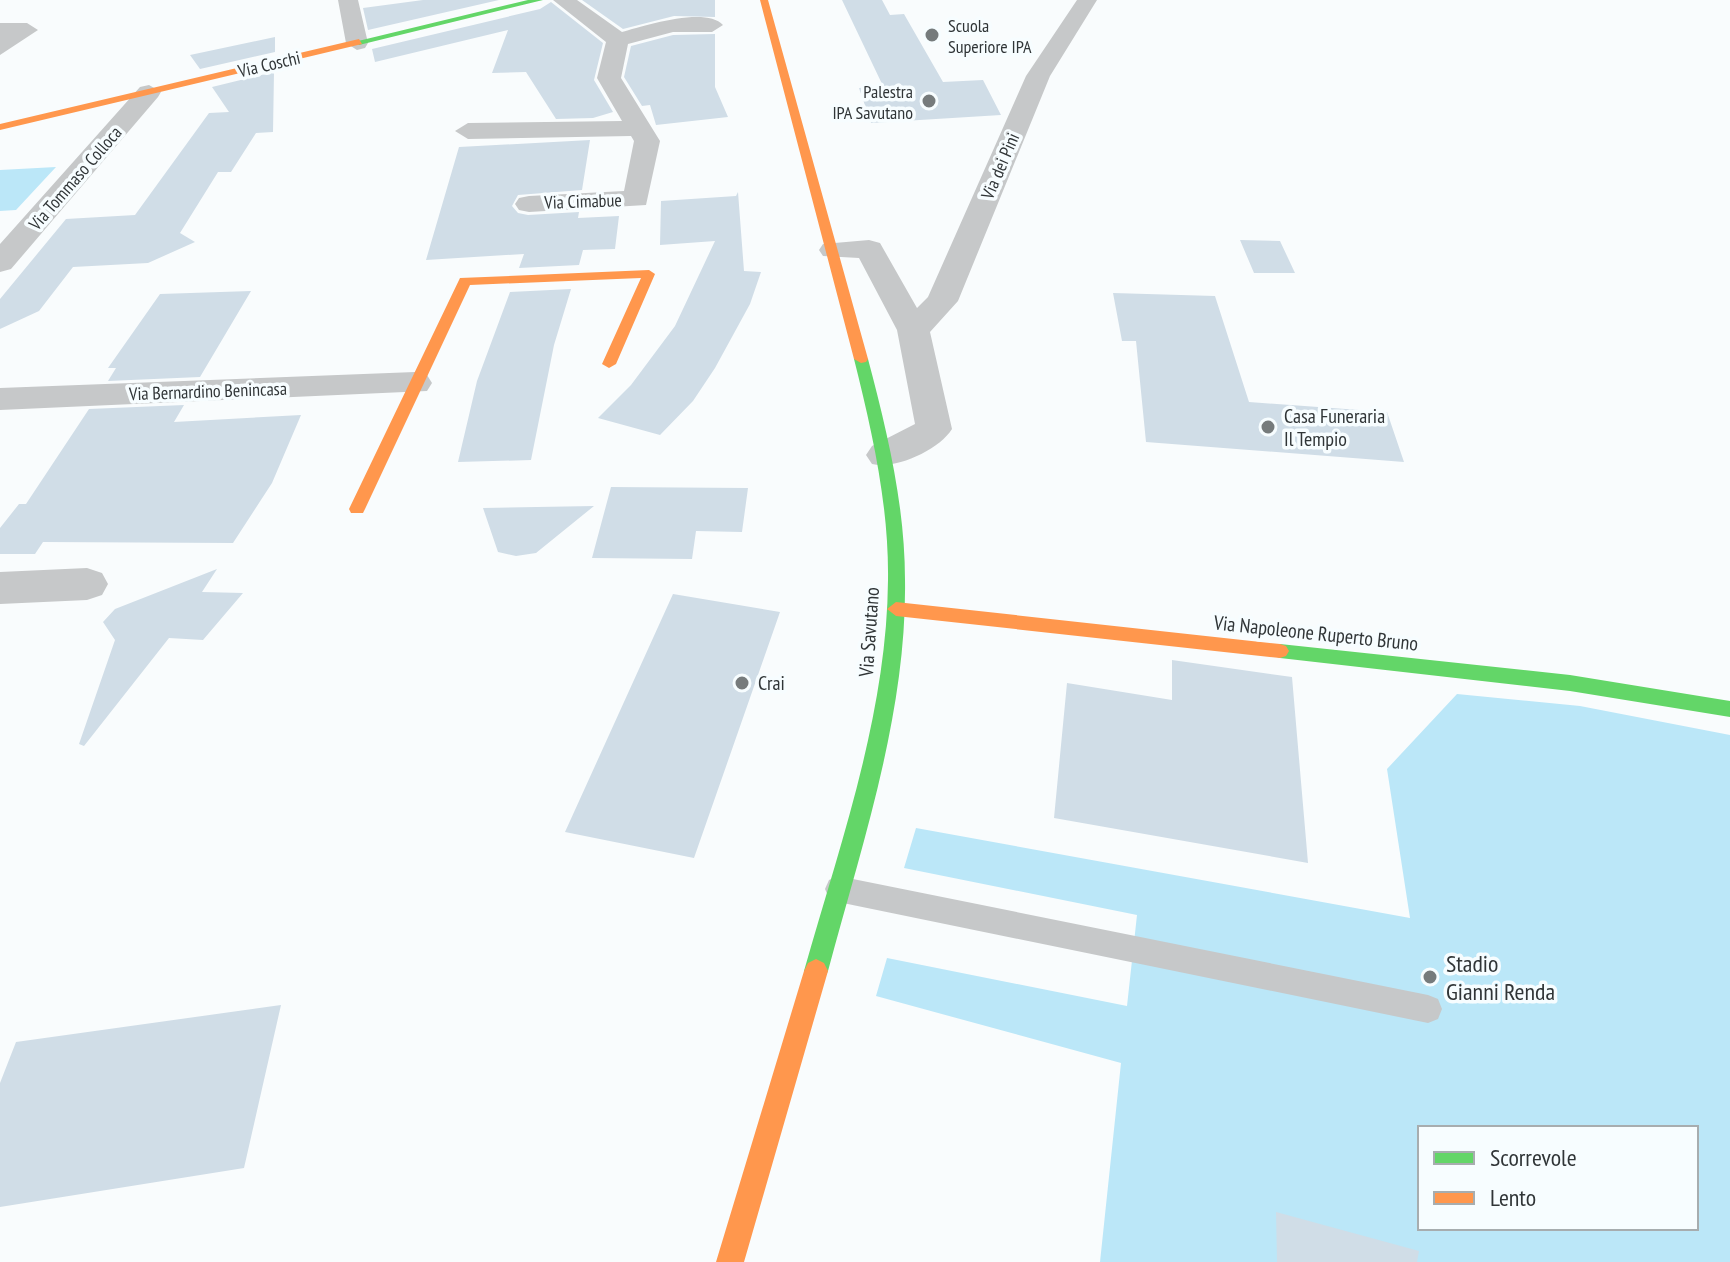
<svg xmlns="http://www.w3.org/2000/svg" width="1730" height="1262" font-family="'PT Sans Narrow',sans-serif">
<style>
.green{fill:#bbe7f8;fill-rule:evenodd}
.building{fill:#d0dde7}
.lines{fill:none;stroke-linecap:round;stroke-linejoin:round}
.lane{fill:#c6c8c9;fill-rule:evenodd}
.street{fill:#c6c8c9;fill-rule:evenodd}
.fast{fill:#63d668;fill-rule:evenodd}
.slow{fill:#ff974d;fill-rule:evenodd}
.poi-dot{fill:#767b7c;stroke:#f7fdff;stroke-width:3}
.labels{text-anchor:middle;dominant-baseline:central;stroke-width:7;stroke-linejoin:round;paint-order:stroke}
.far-poi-label{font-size:18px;fill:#303537;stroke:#f7fdff;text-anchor:start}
.far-street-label{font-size:18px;fill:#303537;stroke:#f7fdff}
.poi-label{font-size:20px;fill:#303537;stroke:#f7fdff;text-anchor:start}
.street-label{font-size:20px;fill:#303537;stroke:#f7fdff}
.near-poi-label{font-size:24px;fill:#303537;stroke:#f7fdff;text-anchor:start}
</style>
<rect width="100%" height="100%" fill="#f9fcfd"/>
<path class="green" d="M56 167 16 210 0 211V170Z
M1457 694 1580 706 1730 735V1262H1100L1121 1063 876 996 887 958 1127 1006 1137 915 904 868 916 828 1410 918 1387 769ZM1420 1128H1696V1228H1420Z"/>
<path class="building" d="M423 0H499L368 30 363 8Z
M582 0H715V17L674 16 623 29Z
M842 0H882L890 15 904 14 943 82 983 80 1001 115 871 123 859 88 883 86Z
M551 2 603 43 594 80 613 112 593 118 556 119 526 72 492 73 508 30 375 62 372 49 540 9Z
M715 34V87L728 117 656 125 650 105 642 106 624 77 631 46 673 35Z
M275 37V52L200 69 190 55Z
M274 72 273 132 256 133 231 172H218L180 233 195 242 148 263 73 267 39 311 0 329V299L66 219 135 215 209 113 229 112 212 87Z
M590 140 582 190 518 195 512 206 518 213 528 215 579 212 578 218 619 216 615 249 583 250 579 265 519 268 524 254 426 260 459 147Z
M738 192 744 271 761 272 750 304 715 368 693 401 660 435 598 418 631 385 675 326 715 241 660 245 661 201 736 196Z
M1240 240 1280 241 1295 273H1254Z
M571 289 554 345 531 460 458 462 477 381 510 292Z
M251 291 200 377 108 381 116 368H108L160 294Z
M1113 293 1215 296 1249 402 1387 412 1404 462 1146 442 1136 341H1122Z
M184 405 174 422 301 415 272 483 233 543 43 542 35 554H0V528L19 504H26L89 409Z
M611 487 748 488 742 532 696 531 692 559 592 558Z
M594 506 536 553 516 556 498 552 483 508Z
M217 569 202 592 243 593 203 640 169 638 84 746 79 744 115 640 103 622 115 609Z
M673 594 780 612 694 858 565 832Z
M1172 660 1292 677 1308 863 1054 818 1067 683 1172 700Z
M281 1005 244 1168 0 1207V1083L16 1042Z
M1276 1212 1419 1251 1417 1262H1277Z"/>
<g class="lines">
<path class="lane" d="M838 876 1428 995 1438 999 1442 1009 1438 1019 1428 1023 838 902 829 898 825 889 829 880Z"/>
<path class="street" d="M338 0H358L368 43 365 48 357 50 346 43Z
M553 0H577L622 32C643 26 706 6 723 25L712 32H673L628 44 621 78 660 141 646 205 529 212 519 210 515 204 519 198 529 196 624 191 634 141 631 136 468 139 455 131 468 123 622 121 597 78 606 42Z
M1077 0H1097L1050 76 958 301 930 332 952 429C939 450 895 470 872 464L866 455 872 446 915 424 897 330 859 258 823 256 819 250 823 244 869 240 880 243 917 308 928 297 1026 76Z
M0 23H27L38 30 0 55Z
M149 85 161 92 158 97 11 269 0 272V244L140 87Z
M415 372 427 375 432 383 427 391 0 410V388Z
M87 568 102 573 108 584 102 595 87 600 0 604V572Z"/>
<path class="fast" d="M528 0H543L359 45 354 42Z
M861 355 868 359C887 431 905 505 905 580 907 713 862 844 828 971L824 979 816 983 808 979 804 971C840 844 887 714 888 580 889 505 872 431 854 359Z
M1280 644 1570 675 1730 701V717L1570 691 1280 658 1274 656 1271 651 1274 646Z"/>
<path class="slow" d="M760 0H768L868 359 866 362 861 363 854 359Z
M359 39 362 44 0 130V124Z
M649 270 655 274 616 364 609 368 602 364 641 278 470 285 365 509 363 513H351L349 509 460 278Z
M896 602 1280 644 1286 646 1289 651 1286 656 1280 658 896 616 887 609Z
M816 959 824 963 828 971 744 1262H716L804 971 808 963Z"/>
</g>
<g class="poi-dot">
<circle cx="932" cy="35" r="8"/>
<circle cx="929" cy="101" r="8"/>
<circle cx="1268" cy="427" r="8"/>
<circle cx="742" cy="683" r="8"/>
<circle cx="1430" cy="977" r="8"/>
</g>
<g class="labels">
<g class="far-poi-label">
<text x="948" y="25">Scuola<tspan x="948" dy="21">Superiore IPA</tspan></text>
<text x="913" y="91" text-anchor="end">Palestra<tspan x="913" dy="21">IPA Savutano</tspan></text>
</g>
<g class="far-street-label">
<text transform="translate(269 64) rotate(-13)">Via Coschi</text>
<text transform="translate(1000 166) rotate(-67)">Via dei Pini</text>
<text transform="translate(75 178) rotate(-49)">Via Tommaso Colloca</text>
<text transform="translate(583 201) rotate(-2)">Via Cimabue</text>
<text transform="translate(208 391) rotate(-2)">Via Bernardino Benincasa</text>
</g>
<g class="poi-label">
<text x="1284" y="416">Casa Funeraria<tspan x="1284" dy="23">Il Tempio</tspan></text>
<text x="758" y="683">Crai</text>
</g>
<g class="street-label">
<text transform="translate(869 632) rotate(-86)">Via Savutano</text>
<text transform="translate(1316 633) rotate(6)">Via Napoleone Ruperto Bruno</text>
</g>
<g class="near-poi-label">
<text x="1446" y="963">Stadio<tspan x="1446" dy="28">Gianni Renda</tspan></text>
</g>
</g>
<rect x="1418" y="1126" width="280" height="104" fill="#f7fdff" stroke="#a7adaf" stroke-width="2"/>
<rect x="1434" y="1152" width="40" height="12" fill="#63d668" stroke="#a7adaf" stroke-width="2"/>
<text x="1490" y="1166" font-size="24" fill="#303537">Scorrevole</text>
<rect x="1434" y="1192" width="40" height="12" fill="#ff974d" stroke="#a7adaf" stroke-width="2"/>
<text x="1490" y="1206" font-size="24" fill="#303537">Lento</text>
</svg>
